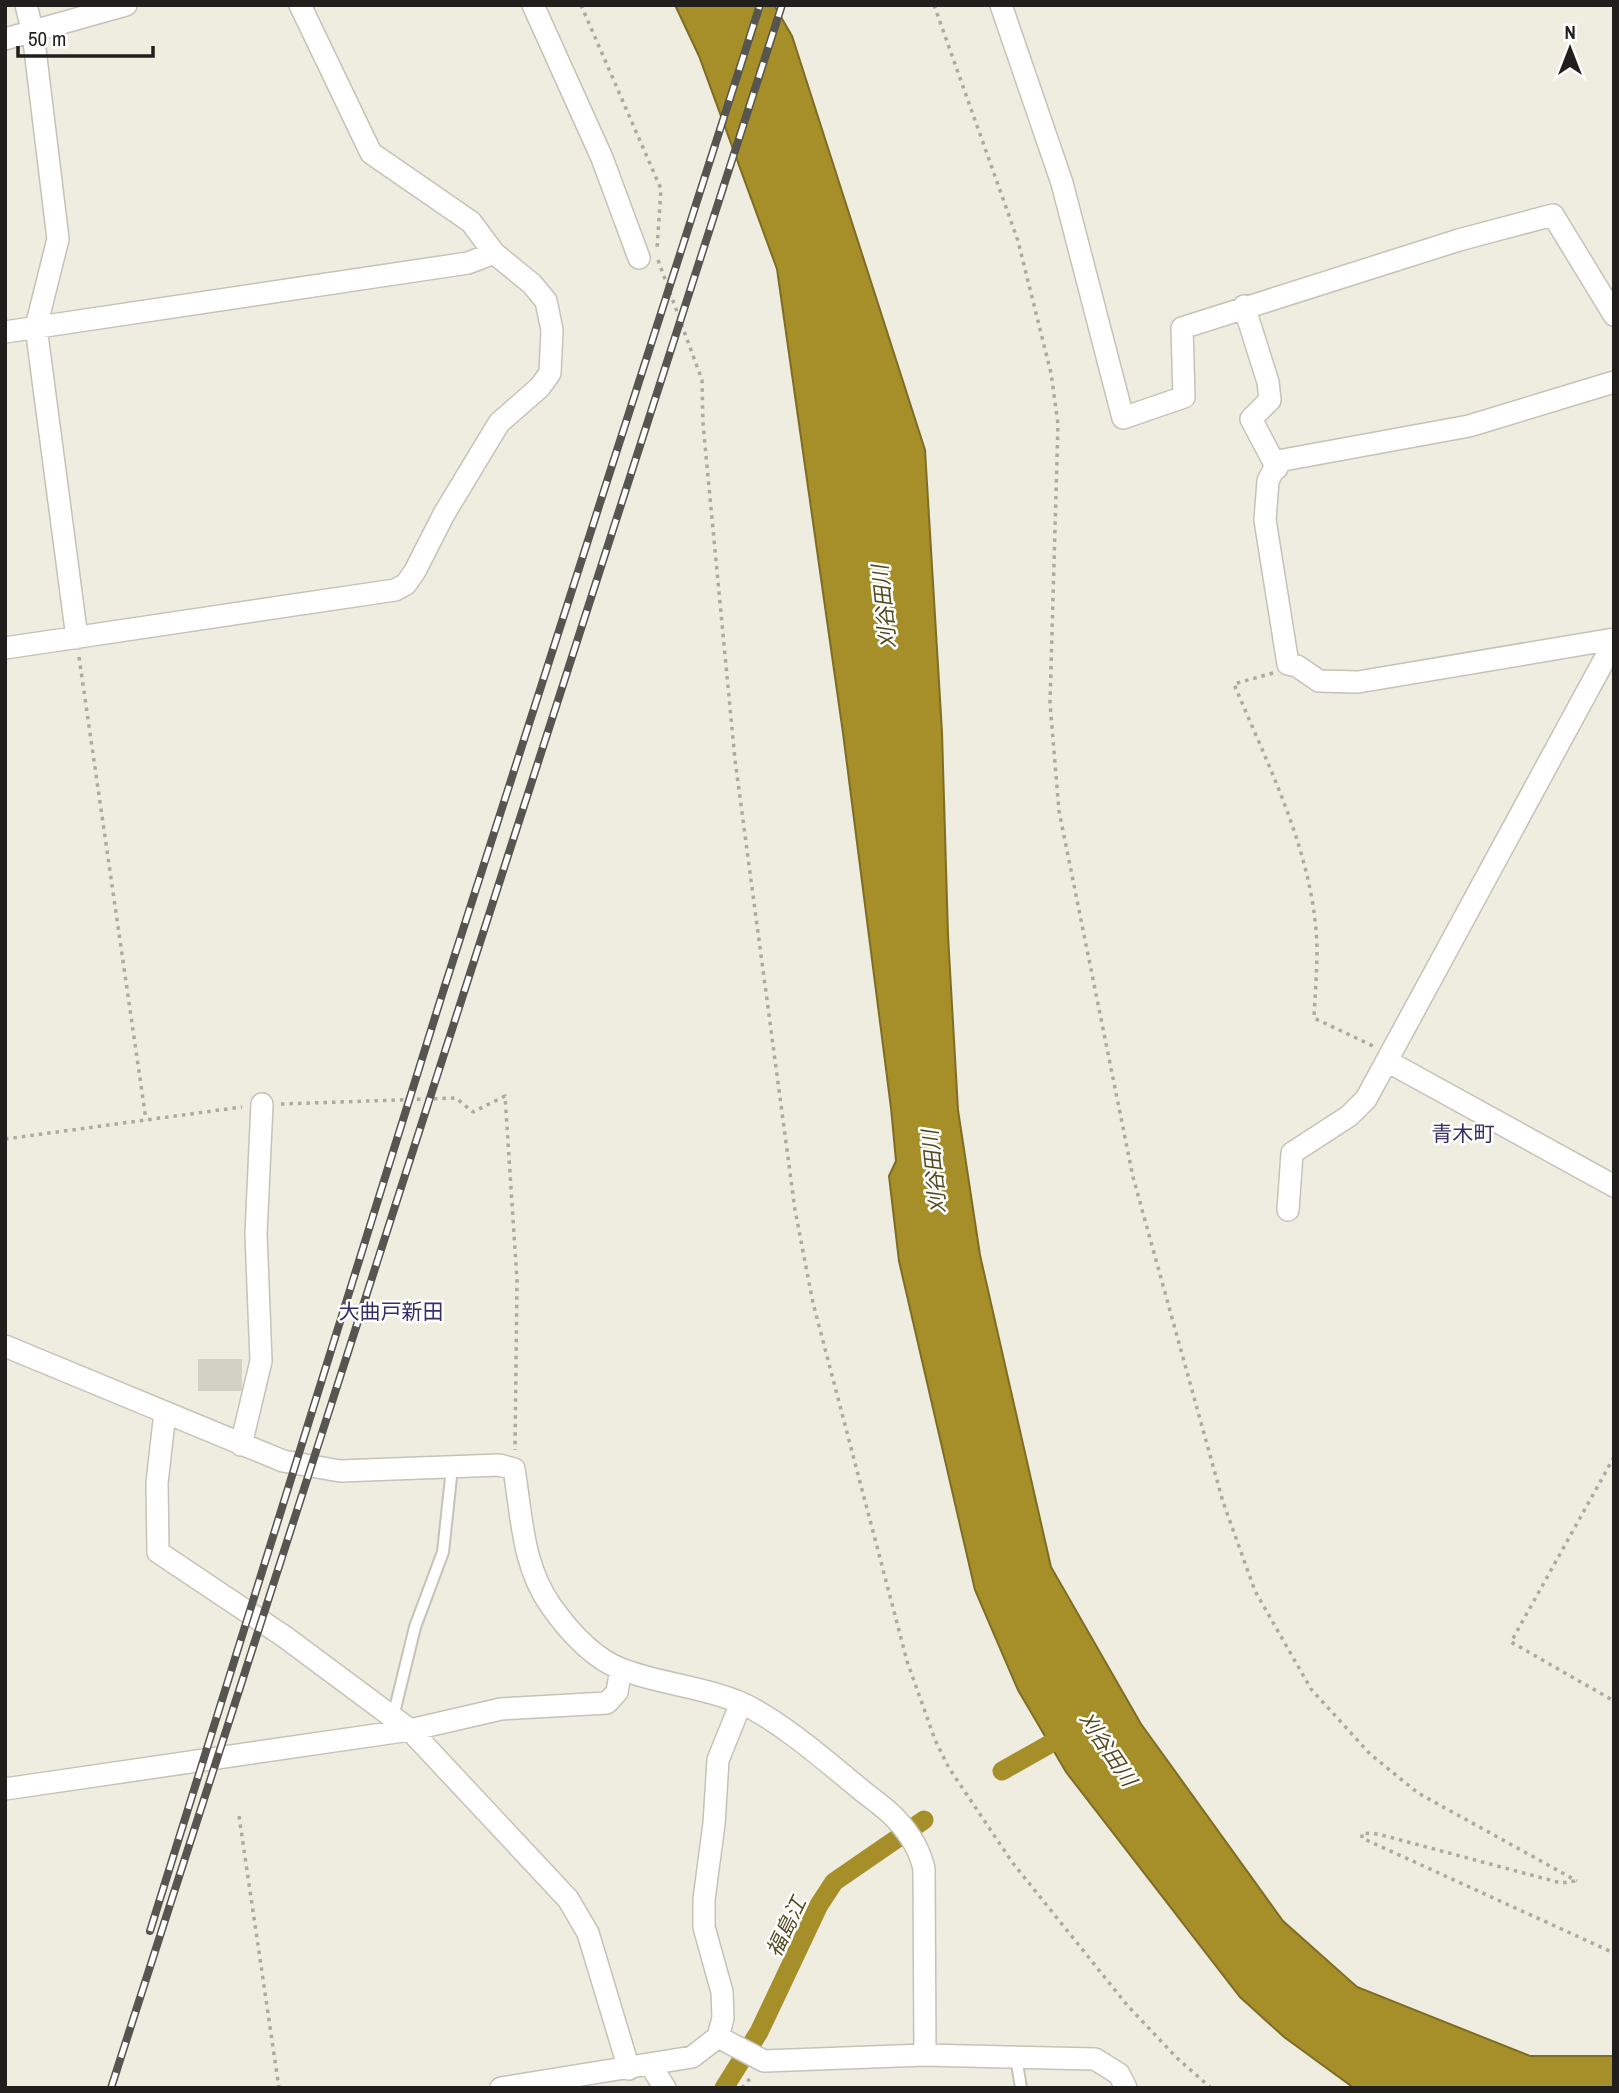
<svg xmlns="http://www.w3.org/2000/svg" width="1619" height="2093" font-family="'Archivo Narrow','Noto Sans JP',sans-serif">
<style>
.water{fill:#a68e28;stroke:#7e6d24;stroke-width:2}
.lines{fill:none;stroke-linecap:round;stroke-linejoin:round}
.canal{stroke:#a68e28;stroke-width:19}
.building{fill:#d3d0c5}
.service-casing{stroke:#c5c2b7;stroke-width:14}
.minor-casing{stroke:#c5c2b7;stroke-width:24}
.path{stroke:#adaaa1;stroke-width:3.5;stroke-dasharray:3.5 5;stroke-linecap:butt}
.service{stroke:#fff;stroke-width:10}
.minor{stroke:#fff;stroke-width:21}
.rail-casing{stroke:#57554f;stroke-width:8}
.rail{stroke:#fff;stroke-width:5;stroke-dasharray:16;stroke-linecap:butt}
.labels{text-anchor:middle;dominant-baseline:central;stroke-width:5;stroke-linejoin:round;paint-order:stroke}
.water-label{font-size:21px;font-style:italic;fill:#534920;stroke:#fff}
.neighbourhood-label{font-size:21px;fill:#352e69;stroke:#fff}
</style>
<rect width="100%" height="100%" fill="#efece0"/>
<path class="water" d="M675 5H774L792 36 925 450 942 732 948 935 958 1110 980 1255 1051 1567 1141 1724 1283 1921 1357 1987 1530 2056H1614V2088H1354L1284 2037 1240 1997 1066 1772 1018 1690 975 1590 899 1261 889 1176 896 1161 891 1108 843 733 777 269 699 56Z"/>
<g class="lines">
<path class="canal" d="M1002 1771 1071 1732
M724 2088 759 2032 819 1905 834 1882 924 1820"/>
</g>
<path class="building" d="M198 1359H242V1391H198Z"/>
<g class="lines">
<defs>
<path id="service" d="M393 1717 415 1627 443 1552 452 1468
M1016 2057 1021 2088"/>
<path id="minor" d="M26 5 33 33 58 239 36 327 77 638
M533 5 602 158 639 258
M1001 5 1062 183 1123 418 1184 397 1182 328 1459 240 1553 215 1614 315
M5 39 126 5
M1244 306 1268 382 1270 400 1251 419 1277 468
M5 332 468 263 494 253
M1614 382 1469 426 1278 461 1268 481 1265 520 1288 664 1297 666 1319 681 1358 682 1614 639
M5 648 395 590 406 584 415 571 444 514 499 423 540 387 550 373 552 330 546 301 532 284 494 253 471 222 371 153 300 5
M1387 1061 1614 1186
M1288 1210 1292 1153 1349 1116 1366 1099 1614 642
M5 1346 283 1461 340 1471 499 1465 514 1469C522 1517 522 1565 551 1606 568 1630 593 1658 621 1669 659 1684 701 1686 739 1702 778 1719 826 1761 860 1789 872 1799 886 1808 896 1819 910 1834 920 1850 924 1869L925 2055
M165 1412 157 1483 158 1552 285 1637 410 1730 568 1899 588 1933 629 2069
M241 1445 261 1361 256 1234 262 1104
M5 1789 410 1730 501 1709 607 1703 617 1692 621 1669
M718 2037 764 2061 925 2055 1095 2059 1119 2074 1126 2088
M651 2066 665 2088
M501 2088 692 2057 718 2037 723 2018 722 1992 704 1927V1899L714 1824 718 1760 741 1703"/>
</defs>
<use href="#service" class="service-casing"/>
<use href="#minor" class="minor-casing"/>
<path class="path" d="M581 5 661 189 657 249
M934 5 1018 241 1051 373 1058 424 1050 703 1059 811 1133 1177 1223 1502 1255 1591 1311 1689 1370 1754 1418 1793 1577 1881
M658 260 702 380 703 424 735 760 795 1210 813 1303 907 1661 935 1740 949 1768 1012 1862 1127 2005 1177 2058 1211 2088
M79 657 146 1120
M1273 673 1234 684C1269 768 1315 856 1317 949 1317 972 1315 995 1314 1018L1373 1046
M281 1104 456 1098 473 1112 505 1096 517 1280 515 1450
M5 1139 242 1107
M1614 1457 1511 1642 1614 1701
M239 1816 279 2088
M1575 1881 1561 1883 1378 1834 1362 1833V1838L1614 1953
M742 2088 752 2076"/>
<use href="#service" class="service"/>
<use href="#minor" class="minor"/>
<defs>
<path id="rail" d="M150 1931 441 998 760 5
M111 2088 782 5"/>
</defs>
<use href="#rail" class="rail-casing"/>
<use href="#rail" class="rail"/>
</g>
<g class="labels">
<g class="water-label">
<text transform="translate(884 607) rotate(-96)">刈谷田川</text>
<text transform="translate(934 1172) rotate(-96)">刈谷田川</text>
<text transform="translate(1108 1749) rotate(56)">刈谷田川</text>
<text transform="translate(786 1927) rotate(-64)">福島江</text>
</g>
<g class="neighbourhood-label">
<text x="1463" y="1133">青木町</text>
<text x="391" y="1311">大曲戸新田</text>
</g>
</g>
<rect width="1619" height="2093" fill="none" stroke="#201f1b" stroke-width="14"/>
<g transform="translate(1570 49)" stroke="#ffffff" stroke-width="5" paint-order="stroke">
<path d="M0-5L12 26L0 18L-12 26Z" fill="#201f1b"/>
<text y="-10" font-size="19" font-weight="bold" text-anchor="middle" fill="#201f1b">N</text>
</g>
<path d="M18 46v10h135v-10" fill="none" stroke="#201f1b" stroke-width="3.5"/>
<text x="28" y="46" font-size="21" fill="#201f1b" stroke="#ffffff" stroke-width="5" paint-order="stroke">50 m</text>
</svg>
